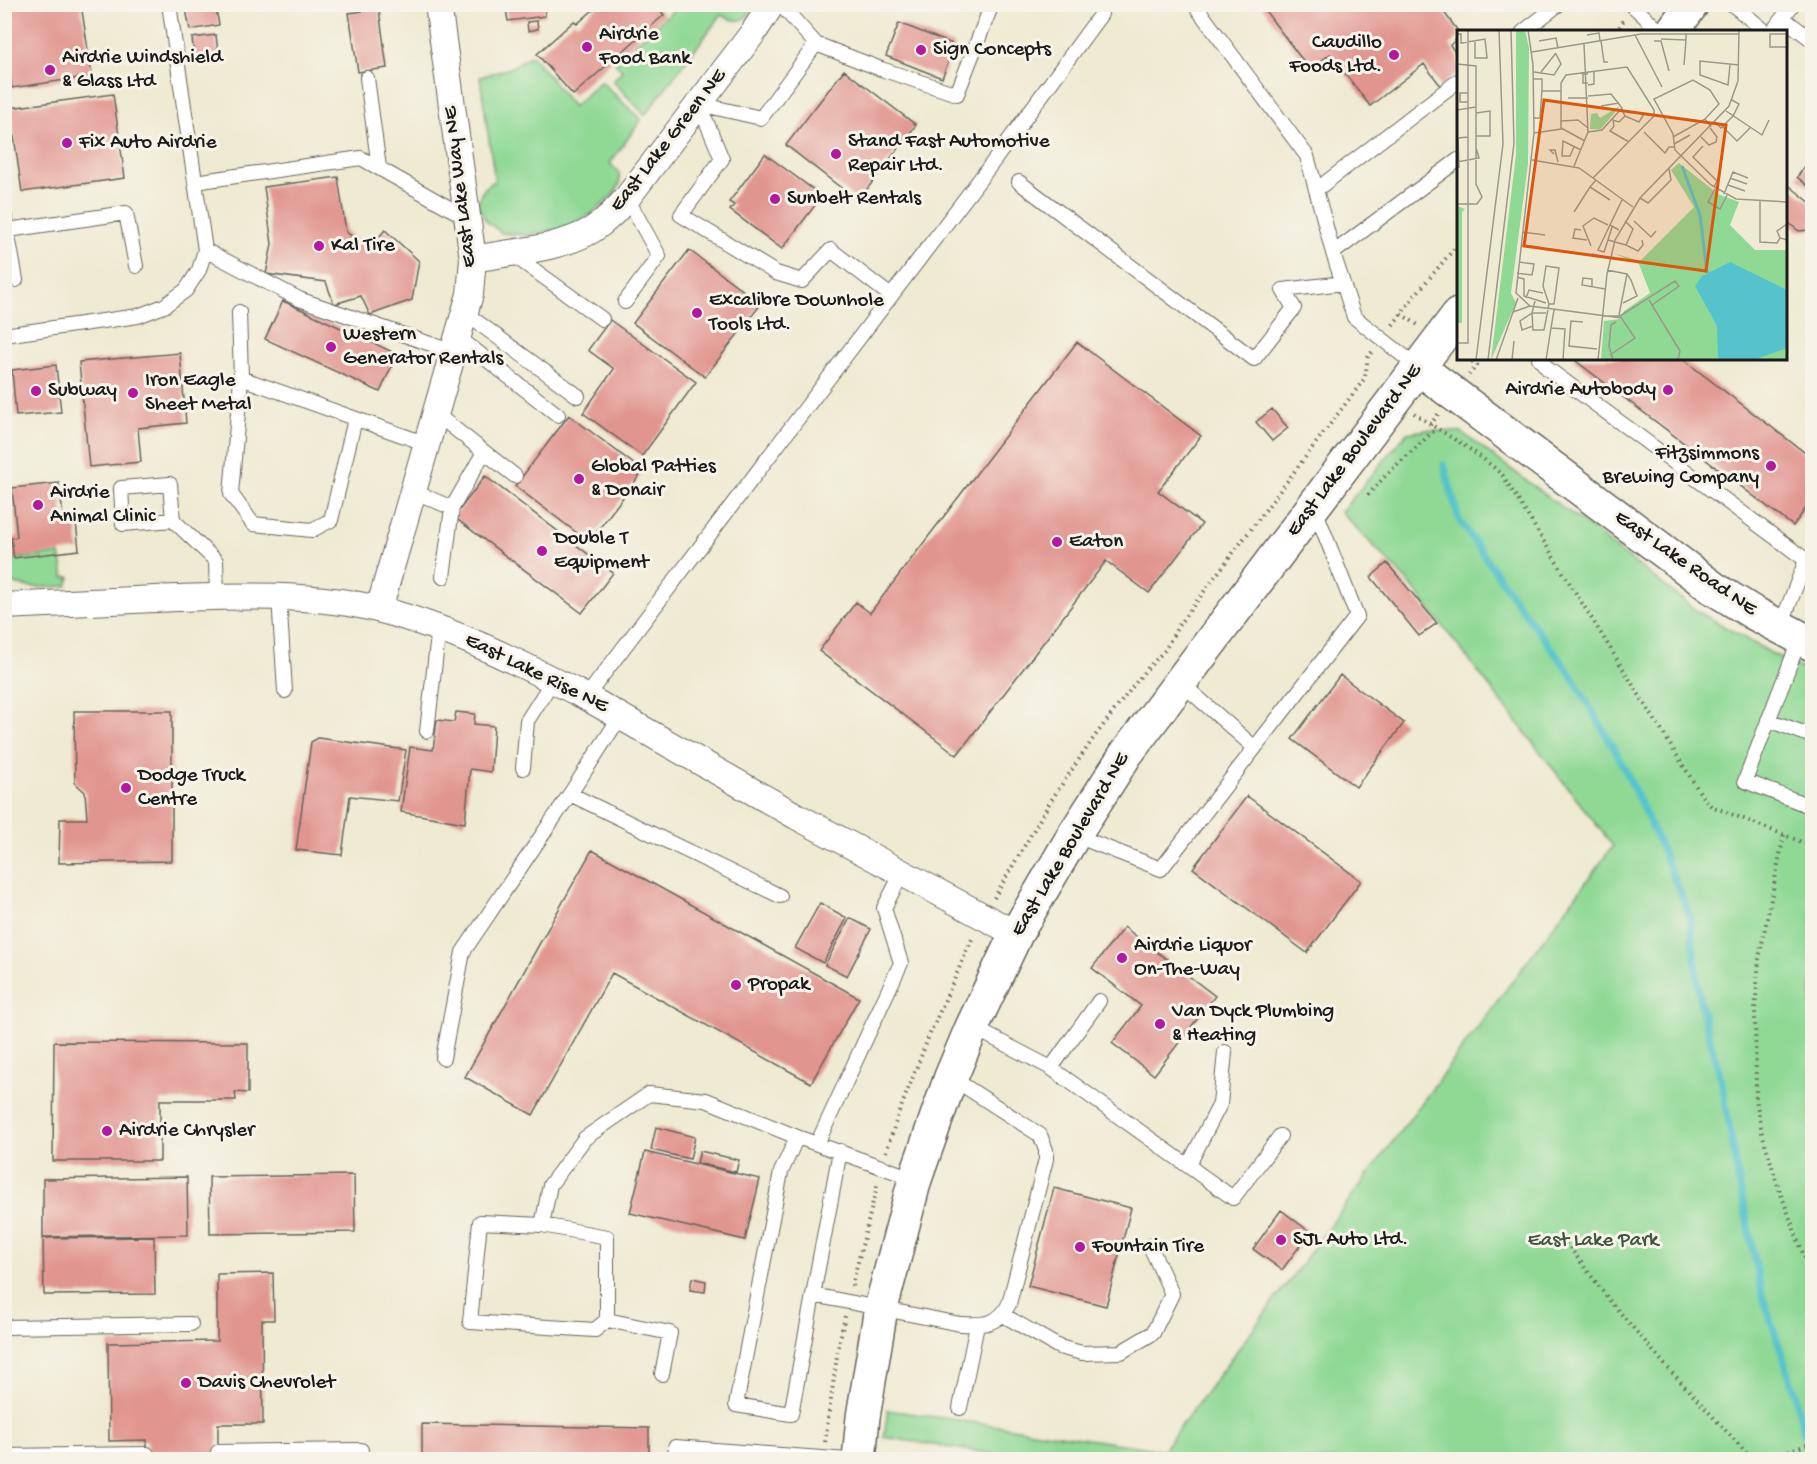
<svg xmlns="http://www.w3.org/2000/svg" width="1817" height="1464" font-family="'Gochi Hand',sans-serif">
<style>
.green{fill:#90d995;stroke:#567a58;stroke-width:1.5}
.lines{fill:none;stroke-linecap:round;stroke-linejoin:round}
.stream{stroke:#56c3cc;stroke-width:7}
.building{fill:#e1958f}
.lane-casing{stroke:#66645c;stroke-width:16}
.street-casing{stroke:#66645c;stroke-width:28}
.secondary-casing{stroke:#66645c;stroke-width:36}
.path{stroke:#66645c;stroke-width:4;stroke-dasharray:1.5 4.5;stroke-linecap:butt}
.lane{stroke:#fff;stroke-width:14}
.street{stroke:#fff;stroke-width:26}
.secondary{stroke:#fff;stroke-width:33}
.poi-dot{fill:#b5179e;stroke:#f7f3e8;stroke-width:2}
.labels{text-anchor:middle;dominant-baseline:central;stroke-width:6;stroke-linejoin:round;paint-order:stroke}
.poi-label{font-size:21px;fill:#1c1c1c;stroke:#f7f3e8;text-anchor:start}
.street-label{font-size:21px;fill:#1c1c1c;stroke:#f7f3e8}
.park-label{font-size:21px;fill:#3f5540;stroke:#f7f3e8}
.inset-river{fill:none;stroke:#56c3cc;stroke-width:3}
.inset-road{fill:none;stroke:#9b9889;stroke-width:1.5}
.view{fill:#de560d;fill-opacity:0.15;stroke:#de560d;stroke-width:3}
.inset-edge{fill:none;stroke:#1c1c1c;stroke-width:3}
</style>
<rect width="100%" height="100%" fill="#f7f3e8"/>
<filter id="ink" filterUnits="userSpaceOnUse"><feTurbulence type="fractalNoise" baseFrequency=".0167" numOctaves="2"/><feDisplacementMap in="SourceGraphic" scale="12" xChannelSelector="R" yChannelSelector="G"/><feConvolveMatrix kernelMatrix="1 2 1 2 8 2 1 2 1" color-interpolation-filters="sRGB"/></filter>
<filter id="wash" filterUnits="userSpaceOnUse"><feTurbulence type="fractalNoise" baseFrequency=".008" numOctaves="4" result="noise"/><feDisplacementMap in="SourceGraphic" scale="24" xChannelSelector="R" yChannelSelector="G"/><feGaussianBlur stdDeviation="1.35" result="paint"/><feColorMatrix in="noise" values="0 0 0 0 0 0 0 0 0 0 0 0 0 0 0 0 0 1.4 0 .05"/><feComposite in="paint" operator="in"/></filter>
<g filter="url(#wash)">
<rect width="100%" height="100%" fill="#efead2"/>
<path class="green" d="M679 5H755C744 23 740 24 721 15L645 115 613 81 622 71 615 62Z
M532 55 573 107 601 81 641 120 610 163 619 173 620 184 613 195 592 214 563 229 525 235 502 233 486 221 478 205C480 193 484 187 495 181L480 77 510 68Z
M1426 430 1461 432 1574 516 1697 611 1769 652 1812 674V1459L1031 1460 884 1437 888 1410 1163 1450 1613 846 1411 585 1341 512 1407 433Z
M4 498H8L13 559 60 554 64 577H70L67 586C46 587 24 590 5 580Z"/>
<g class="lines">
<path class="stream" d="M1444 465 1459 520 1520 607 1570 673 1619 757 1657 838 1690 916 1700 1002 1722 1083 1738 1177 1762 1294 1795 1393 1803 1430 1812 1445"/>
</g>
<g id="blocks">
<path class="building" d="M4 4H81L92 76 12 88 4 37Z
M185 4H215L219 25 190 30Z
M505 4H544L545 16 508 21Z
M600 4H655L664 15 573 95 537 54 574 21 577 24Z
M1260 4H1438L1458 31V38L1450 45 1458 56V73L1441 86 1424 64 1370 106 1330 54 1310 70Z
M379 9 387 68 358 72 349 13Z
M537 21 538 29 528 31 527 22Z
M899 23 955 45 942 78 886 56Z
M216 35 219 60 195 63 192 38Z
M844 70 916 125 858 201 786 145Z
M113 94 125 178 22 192 10 108Z
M765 154 822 196 782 249 730 210 734 205 729 202Z
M1812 157V189L1797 177Z
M338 177 346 232 369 248 385 230 419 261 412 300 370 315 361 296 334 304 326 282 266 274 272 244 264 187Z
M1786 183 1812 204V228L1810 230 1799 231 1786 221Z
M689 250 761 304 705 377 633 323Z
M283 301 397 354 380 392 265 339Z
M610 320 696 382 642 456 583 413 614 369 588 350Z
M1077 342 1201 436 1158 491 1202 524 1149 593 1106 561 957 755 819 651 856 602 870 613Z
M180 353 186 423 138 428 141 462 89 467 79 362Z
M1572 358H1681L1812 458V500L1793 526Z
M56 365 61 412 16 416 12 370Z
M1272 409 1288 428 1272 441 1256 422Z
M569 415 643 471 589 542 515 486Z
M485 476 613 573 582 613 454 517Z
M59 483 64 524 76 522 79 550 14 558 11 538 17 537 12 488Z
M1387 563 1437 623 1419 636 1371 577Z
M1340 675 1404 723 1356 787 1292 739Z
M74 711H172V861L59 863 60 819H87L85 792 75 783Z
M456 712 475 714 474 724 494 726 491 772 470 769 465 823 401 812 410 747 433 750 437 720 454 722Z
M318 738 406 750 398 801 350 796 342 855 296 850 311 742Z
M1247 796 1361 881 1307 953 1193 868Z
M592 850 859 998 811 1083 612 973 533 1115 465 1077Z
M820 903 847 918 823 963 795 948Z
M850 918 871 929 847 976 825 965Z
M1124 927 1215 996 1154 1075 1112 1043 1141 1006 1092 968Z
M54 1042 248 1043V1093L235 1092 236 1100H160V1161H53Z
M656 1127 695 1137 690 1159 651 1150Z
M700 1151 739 1160 736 1172 697 1163Z
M645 1152 760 1179 745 1240 630 1213Z
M354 1175 355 1232 210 1234 209 1177Z
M187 1177 188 1235 43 1237V1179Z
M1054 1188 1131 1208 1106 1306 1028 1286Z
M1281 1210 1310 1232 1282 1270 1253 1249Z
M154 1237 155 1294 44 1295 43 1238Z
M273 1273 274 1320H262L263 1424H218V1460H147V1440L109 1441 108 1343 217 1341V1274Z
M692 1278 706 1281 705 1292 690 1290Z
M422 1424 649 1428V1460H422Z"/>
</g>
</g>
<g filter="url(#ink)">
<use href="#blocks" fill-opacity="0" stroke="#66645c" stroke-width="1.5"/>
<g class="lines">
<defs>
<path id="lane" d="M780 4 816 44 761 118 699 104 722 159 681 215 776 273 802 281 831 250 891 296
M1194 4 1307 156 1333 253 1354 317 1419 368
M1631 4 1661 32
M1732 4 1766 32
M1783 18 1812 40
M1523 32 1559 4
M1772 32 1793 4
M816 44 881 69 957 94 992 4
M367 78 379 168
M195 182 361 158 467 218
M1019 182 1254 359 1294 308 1283 290 1343 283
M1316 190 1458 81
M4 213 16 280
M8 230 126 213 136 266
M205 250 299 299 454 352
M1333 253 1458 160
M512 254 602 319
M625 302 659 256 627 198
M239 312 241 378
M465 313 578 396
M4 335 138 316 164 306 186 290 199 270 205 250 169 4
M458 337 558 415
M1539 358 1548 369 1806 560 1780 628
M436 414 515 476
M355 419 331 520 312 530 253 524 231 494 241 378 427 444
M413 491 452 508
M173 520 123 524 121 488 170 484 173 520 216 561 217 597
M443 577 452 508 484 452
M279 597 285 691
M1800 638 1745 781 1812 807
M1180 682 1255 748
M586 697 993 162 1101 14 1100 4
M620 717 570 794 780 896
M1768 720 1812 736
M427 731 439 627
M523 768 527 721 553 680
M1074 835 1161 869 1357 616 1314 507
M902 873 884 908 901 963 817 1144 915 1179
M972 1027 1051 1068 1099 1001
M443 1058 463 952 570 794
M1051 1068 1233 1198 1280 1136
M840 1151 813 1295 960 1324C982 1325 998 1326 1009 1304L1046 1159V1150L1040 1135 952 1078
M1188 1166 1220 1104 1225 1052
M542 1225 480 1222 470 1322 595 1330 607 1320
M813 1295 791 1414 736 1405 781 1172 797 1137 817 1144
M1003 1315 1059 1347 1082 1353 1121 1352 1153 1333 1172 1294 1150 1246
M4 1327 191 1324
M662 1374 670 1333 607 1320V1237L542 1225 550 1185 585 1138 649 1094 706 1100 797 1137
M960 1408 977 1325
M675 1447 848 1460
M218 1452 361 1450
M4 1456 147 1454"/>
<path id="street" d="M473 259C510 252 560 249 592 230 606 221 616 210 627 198L753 33 768 10V4
M4 606C62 603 120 601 177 598 243 596 317 593 381 610 453 629 520 663 586 697L796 816 1016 934
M379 609 470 294 473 259 438 4"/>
<path id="secondary" d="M1672 32 1692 4
M1419 368 1713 588 1752 612 1812 644
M859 1460 863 1417 881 1308 915 1179 951 1077 972 1027 1016 934 1074 835 1126 754 1458 315"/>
</defs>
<use href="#lane" class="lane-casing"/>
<use href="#street" class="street-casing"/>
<use href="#secondary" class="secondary-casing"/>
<path class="path" d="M1616 32 1624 20
M1401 314 1418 325
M1393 325 1412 299 1458 244
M1467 358 1477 365 1469 375
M1414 413C1443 434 1477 450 1503 476L1704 799 1711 806 1812 846
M1430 425 1439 413
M1368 495 1387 474 1436 429
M1784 835 1759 958 1755 1011 1756 1099 1762 1133 1778 1186 1812 1278
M994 898 1050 802 1095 736 1144 672 1165 650 1178 626 1365 378 1368 357 1372 352
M886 1152 898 1115 929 1036 973 937
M1559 1233 1610 1301 1666 1366 1753 1460
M852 1286 878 1182
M825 1442 838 1349 845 1316
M1766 1460 1812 1443"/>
<use href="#lane" class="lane"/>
<use href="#street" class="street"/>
<use href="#secondary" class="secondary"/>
</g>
</g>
<g class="poi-dot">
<circle cx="587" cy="47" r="6"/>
<circle cx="921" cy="50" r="6"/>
<circle cx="1394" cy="55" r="6"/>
<circle cx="50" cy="70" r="6"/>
<circle cx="67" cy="143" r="6"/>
<circle cx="836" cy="154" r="6"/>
<circle cx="775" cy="199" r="6"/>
<circle cx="319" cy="246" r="6"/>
<circle cx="697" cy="313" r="6"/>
<circle cx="331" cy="347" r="6"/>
<circle cx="1668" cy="390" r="6"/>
<circle cx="36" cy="391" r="6"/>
<circle cx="133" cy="393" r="6"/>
<circle cx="1771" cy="466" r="6"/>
<circle cx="579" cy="479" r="6"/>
<circle cx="38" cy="505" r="6"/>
<circle cx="1057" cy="542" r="6"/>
<circle cx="542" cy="551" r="6"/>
<circle cx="126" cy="788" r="6"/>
<circle cx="1122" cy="958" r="6"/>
<circle cx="736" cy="985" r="6"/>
<circle cx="1160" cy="1024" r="6"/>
<circle cx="107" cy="1131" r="6"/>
<circle cx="1281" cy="1240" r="6"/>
<circle cx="1080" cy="1247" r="6"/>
<circle cx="186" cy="1383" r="6"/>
</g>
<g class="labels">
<g class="poi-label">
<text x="599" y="35">Airdrie<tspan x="599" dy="24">Food Bank</tspan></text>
<text x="1382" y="43" text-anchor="end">Caudillo<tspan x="1382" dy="24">Foods Ltd.</tspan></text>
<text x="933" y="50">Sign Concepts</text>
<text x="62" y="58">Airdrie Windshield<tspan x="62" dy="24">&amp; Glass Ltd</tspan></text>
<text x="848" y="142">Stand Fast Automotive<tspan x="848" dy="24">Repair Ltd.</tspan></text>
<text x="79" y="143">Fix Auto Airdrie</text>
<text x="787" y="199">Sunbelt Rentals</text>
<text x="331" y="246">Kal Tire</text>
<text x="709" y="301">Excalibre Downhole<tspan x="709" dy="24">Tools Ltd.</tspan></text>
<text x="343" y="335">Western<tspan x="343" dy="24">Generator Rentals</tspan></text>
<text x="145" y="381">Iron Eagle<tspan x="145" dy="24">Sheet Metal</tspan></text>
<text x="1656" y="390" text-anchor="end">Airdrie Autobody</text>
<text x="48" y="391">Subway</text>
<text x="1759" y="454" text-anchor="end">Fitzsimmons<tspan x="1759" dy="24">Brewing Company</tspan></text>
<text x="591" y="467">Global Patties<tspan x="591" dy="24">&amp; Donair</tspan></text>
<text x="50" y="493">Airdrie<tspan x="50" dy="24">Animal Clinic</tspan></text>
<text x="554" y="539">Double T<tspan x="554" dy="24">Equipment</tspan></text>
<text x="1069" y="542">Eaton</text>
<text x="138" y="776">Dodge Truck<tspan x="138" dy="24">Centre</tspan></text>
<text x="1134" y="946">Airdrie Liquor<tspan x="1134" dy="24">On-The-Way</tspan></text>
<text x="748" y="985">Propak</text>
<text x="1172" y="1012">Van Dyck Plumbing<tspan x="1172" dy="24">&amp; Heating</tspan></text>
<text x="119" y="1131">Airdrie Chrysler</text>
<text x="1293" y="1240">SJL Auto Ltd.</text>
<text x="1092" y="1247">Fountain Tire</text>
<text x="198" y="1383">Davis Chevrolet</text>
</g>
<g class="street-label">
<text transform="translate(669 141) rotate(-52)">East Lake Green NE</text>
<text transform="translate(461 187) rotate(-97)">East Lake Way NE</text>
<text transform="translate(1355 451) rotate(-53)">East Lake Boulevard NE</text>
<text transform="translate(1685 564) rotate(35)">East Lake Road NE</text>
<text transform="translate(536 674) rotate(26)">East Lake Rise NE</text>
<text transform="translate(1071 845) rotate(-59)">East Lake Boulevard NE</text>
</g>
<g class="park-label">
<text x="1593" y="1241">East Lake Park</text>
</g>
</g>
<g transform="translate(1457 30)">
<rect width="330" height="330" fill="#efead2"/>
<path d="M59 0H68L72 18 71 134 54 263 59 273 34 330 59 125ZM163 76 144 99H133L134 84 140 83 143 88ZM222 133 261 164 282 172 273 195 298 220H330V330H144L147 291 163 289 167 281 193 263 182 234 156 223 183 231 237 177 214 140ZM0 176 8 179 5 182V293H0Z" fill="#90d995"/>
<path d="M273 232 330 260V318L297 330H264L261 327 260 296 238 256 245 246Z" fill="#56c3cc"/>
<path class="inset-river" d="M225 136 243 185 250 243"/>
<path class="inset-road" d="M71 0 76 35 77 103 59 263 73 276 165 288M0 4H4V13L28 9 30 28H18V12M330 4H313V17H330M130 5 142 3 143 11M178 5 205 57M204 9 229 10V3M82 11 99 8 101 18M144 11 147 32H151M197 11H204L212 41M75 22 184 4H282M0 34 19 36V154L25 167 20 174H0M227 35 229 10M273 35 271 55 243 45V31L282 35M77 42 97 45 104 34 99 24M84 42 99 23M131 44H126V53H131M77 49H85V59L83 88H77M131 55 137 54V42M85 61H104M11 63H3V72H11M111 68H131M144 76 162 73M0 80 19 77M165 80 168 86 162 92 156 90 157 96 153 101 172 112M269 81 305 105 312 90M19 83 33 81V106H19M168 86 182 92 187 84M248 89 262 74 253 60 236 50 197 69 216 104 218 120 254 155 279 169 330 172M104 91 121 90 131 98M258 92 264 98 276 86 282 74 275 70M265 96 280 111 293 98M104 98 128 111M131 102 145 100 165 78 154 64 131 66M187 102 208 123 212 117H218M77 103 104 99V53L109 45 170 37 197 80V86L136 148M216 107 248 89 254 97M244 107 252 115 259 112 260 107 253 98M217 114 233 105M246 116 236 127 260 151 257 157M117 117 113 126H105L106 111 124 120M97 124 93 120H98L101 132M75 130 122 138 176 177M0 132 22 128 19 118M117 136 131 102 127 14M2 138 1 108 11 107M273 148 290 154M139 150 133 157 153 170M271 155 288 161M258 159 251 172 263 179 270 165M267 164 276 142 291 148M183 168 191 173 214 150 212 139M303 171V212L320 213 323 208M117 182 133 157M177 191 194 207 199 201M330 194 320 201 323 208 330 210M155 197 151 210 169 215 176 199 168 191M124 200 118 199 116 208 130 210M162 200 153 195 165 170M66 202 88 205M151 210 147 222 141 220 153 195M64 215 82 217M169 215 181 221 186 215 185 210M134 216 126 196 137 188 151 195M135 224 153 228M150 240 170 244 174 250 180 266 166 273M60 243 75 245 77 234 62 232M60 247 67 249V266L89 273M135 256V249L126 248 125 255 148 259M69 268 72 260 86 263M195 275 223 321 221 330M97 280 94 298 108 299 106 330M56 282 73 276M89 283H75L76 300H87L92 274H97L102 238 89 236 86 256 92 274M162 285 170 244M146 286H163L178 308 153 325M163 286 218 251 222 256 195 275 192 270M126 292 114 291 112 316 140 319M76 296 65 300 63 291 75 283 78 271M0 313H11V0M19 330 46 114 42 0M31 330 57 113 54 0M39 330 61 268M55 330 57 311M89 330 94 298M141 330 150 244 158 210 183 168 272 76 281 51 282 0M156 330 152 316 154 295 159 292"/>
<path class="view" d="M87 70 269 95 249 241 67 216Z"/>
<rect width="330" height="330" class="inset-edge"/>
</g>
<rect width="1817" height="1464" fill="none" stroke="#f7f3e8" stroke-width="24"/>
</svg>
